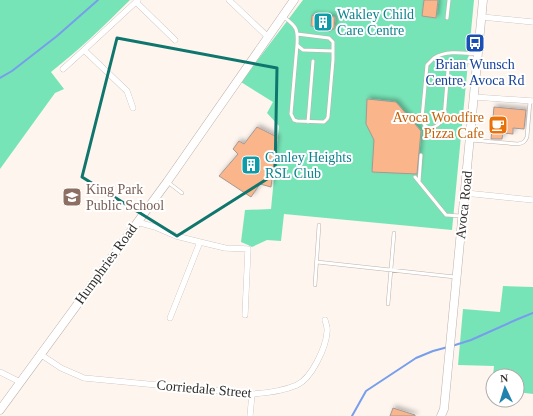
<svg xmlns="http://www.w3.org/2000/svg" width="533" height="416" font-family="'Times New Roman',serif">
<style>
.green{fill:#77e4b7}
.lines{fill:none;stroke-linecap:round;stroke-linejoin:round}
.stream{stroke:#769eec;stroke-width:2}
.building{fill:#fab58b;stroke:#a49994;filter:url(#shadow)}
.lane-casing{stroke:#bdb2ac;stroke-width:4}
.street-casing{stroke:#bdb2ac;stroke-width:6}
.secondary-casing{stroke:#bdb2ac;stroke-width:9}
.lane{stroke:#fff;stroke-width:3}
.street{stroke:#fff;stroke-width:5.5}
.secondary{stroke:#fff;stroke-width:8}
.marked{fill:none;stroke:#0f766e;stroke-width:3;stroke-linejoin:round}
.labels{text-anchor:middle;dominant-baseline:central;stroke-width:4;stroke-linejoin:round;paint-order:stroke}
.culture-label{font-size:14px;fill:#0d838f;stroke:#fff;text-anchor:start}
.transit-label{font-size:14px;fill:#164399;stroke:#fff}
.food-label{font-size:14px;fill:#c56008;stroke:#fff;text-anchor:end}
.education-label{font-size:14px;fill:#785e54;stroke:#fff;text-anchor:start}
.street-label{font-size:14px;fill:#302c29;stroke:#fff}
</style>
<defs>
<filter id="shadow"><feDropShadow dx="2.5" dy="-2.5" stdDeviation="2" flood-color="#0004"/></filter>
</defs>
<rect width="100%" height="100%" fill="#fef5ef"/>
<path class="green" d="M0 0H130C105 25 79 50 51 72L64 89 55 93 0 169Z
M303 0H474L452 230 284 214 281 241 267 240 252 247 248 245 241 242 245 210 271 209 279 126 267 113 273 102 241 82Z
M503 286 533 287V394L517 392V376H493L494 366 458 365 463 309 500 312Z"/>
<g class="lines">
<path class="stream" d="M0 78 12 71 57 36 98 0
M452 346 471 340 518 319 533 313
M352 416 366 391 416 358 433 351 448 347"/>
</g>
<path class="building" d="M424 0H438L436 18 422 16Z
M312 15 335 17 334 29H331L330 31 316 30 317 27 311 26Z
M367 99 396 102 421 131 417 174 372 172 374 140 366 124Z
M494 107 526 110 524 129 513 128V134L503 133 502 139H491Z
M257 127 277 137 271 187 260 184 251 197 219 176 238 154 233 149 239 141 244 144Z
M393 408 415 415V416H390Z"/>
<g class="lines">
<defs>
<path id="lane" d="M284 17C297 27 298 29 297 45L291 114 294 120 297 121 324 122 327 119 328 117 333 60V42L329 38 297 34
M447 18 449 0
M297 45 303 50 333 51
M476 63C465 62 452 58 448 70L444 118C437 128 425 134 422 118L427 65C429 63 432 60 434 58 447 50 463 53 477 54
M308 122 313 61
M470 140 518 144C523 143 525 142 527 137L530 101
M415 177 446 215 461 216
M419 182 421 155
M169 183 182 193
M317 262 455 277
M315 285 319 225
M388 304 394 233"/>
<path id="street" d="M229 0 268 37
M136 2 175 40
M482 17 533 22
M84 50 127 91 133 108
M63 69 84 50 138 0
M474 97 533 101
M465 193 533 200
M137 222 155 227 176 236 200 242 225 248 248 249 245 315
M170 318 200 242
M40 354 61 368 84 378 252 394C268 393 283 391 297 385 312 378 326 347 327 332 328 328 326 324 325 320
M0 372 20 382
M250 416 252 394"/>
<path id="secondary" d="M0 410 167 182 294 0
M441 416 444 409 483 0"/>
</defs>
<use href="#lane" class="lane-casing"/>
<use href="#street" class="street-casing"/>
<use href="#secondary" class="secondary-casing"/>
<use href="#lane" class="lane"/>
<use href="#street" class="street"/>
<use href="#secondary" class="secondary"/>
</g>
<path class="marked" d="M117 38 277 68 275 174 177 236 82 177Z"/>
<defs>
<symbol id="building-square" viewBox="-11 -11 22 22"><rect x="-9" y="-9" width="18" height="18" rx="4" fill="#0f9aa8" stroke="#fff"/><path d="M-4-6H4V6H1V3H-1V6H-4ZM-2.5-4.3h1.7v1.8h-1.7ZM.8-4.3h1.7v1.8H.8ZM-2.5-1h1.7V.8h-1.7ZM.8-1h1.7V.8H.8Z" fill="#fff"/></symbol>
<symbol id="bus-square" viewBox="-11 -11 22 22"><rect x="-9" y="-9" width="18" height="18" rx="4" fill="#1a4fb4" stroke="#fff"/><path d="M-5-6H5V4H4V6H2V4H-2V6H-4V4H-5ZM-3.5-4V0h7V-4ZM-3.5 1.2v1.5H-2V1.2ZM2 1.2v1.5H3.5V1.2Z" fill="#fff"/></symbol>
<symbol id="cafe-square" viewBox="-11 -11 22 22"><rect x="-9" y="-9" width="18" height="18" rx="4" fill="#e8710a" stroke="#fff"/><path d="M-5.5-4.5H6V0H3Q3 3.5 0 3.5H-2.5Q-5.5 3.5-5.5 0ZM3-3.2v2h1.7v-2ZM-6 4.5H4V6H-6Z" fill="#fff"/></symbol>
<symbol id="school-square" viewBox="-11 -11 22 22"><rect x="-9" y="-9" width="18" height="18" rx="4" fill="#8d6e63" stroke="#fff"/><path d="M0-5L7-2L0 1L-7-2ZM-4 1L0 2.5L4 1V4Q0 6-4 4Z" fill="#fff"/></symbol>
</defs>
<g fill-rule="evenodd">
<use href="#building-square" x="312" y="11" width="22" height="22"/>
<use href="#bus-square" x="464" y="32" width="22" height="22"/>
<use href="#cafe-square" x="487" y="114" width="22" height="22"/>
<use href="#building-square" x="240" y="154" width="22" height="22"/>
<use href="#school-square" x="61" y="186" width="22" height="22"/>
</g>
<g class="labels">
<g class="culture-label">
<text x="337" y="14">Wakley Child<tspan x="337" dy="16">Care Centre</tspan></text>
<text x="265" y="157">Canley Heights<tspan x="265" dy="16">RSL Club</tspan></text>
</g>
<g class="transit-label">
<text x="475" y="64">Brian Wunsch<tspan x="475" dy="16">Centre, Avoca Rd</tspan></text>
</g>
<g class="food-label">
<text x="484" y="117">Avoca Woodfire<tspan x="484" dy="16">Pizza Cafe</tspan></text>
</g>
<g class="education-label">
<text x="86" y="189">King Park<tspan x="86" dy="16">Public School</tspan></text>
</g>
<g class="street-label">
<text transform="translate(464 205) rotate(-84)">Avoca Road</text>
<text transform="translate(106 264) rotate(-54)">Humphries Road</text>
<text transform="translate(204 389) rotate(5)">Corriedale Street</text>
</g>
</g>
<g transform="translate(505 388) rotate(356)"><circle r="19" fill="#ffffff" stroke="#acaba9"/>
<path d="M0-3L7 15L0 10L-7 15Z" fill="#2083ad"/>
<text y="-6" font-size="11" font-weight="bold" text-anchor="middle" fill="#302c29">N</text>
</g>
</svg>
